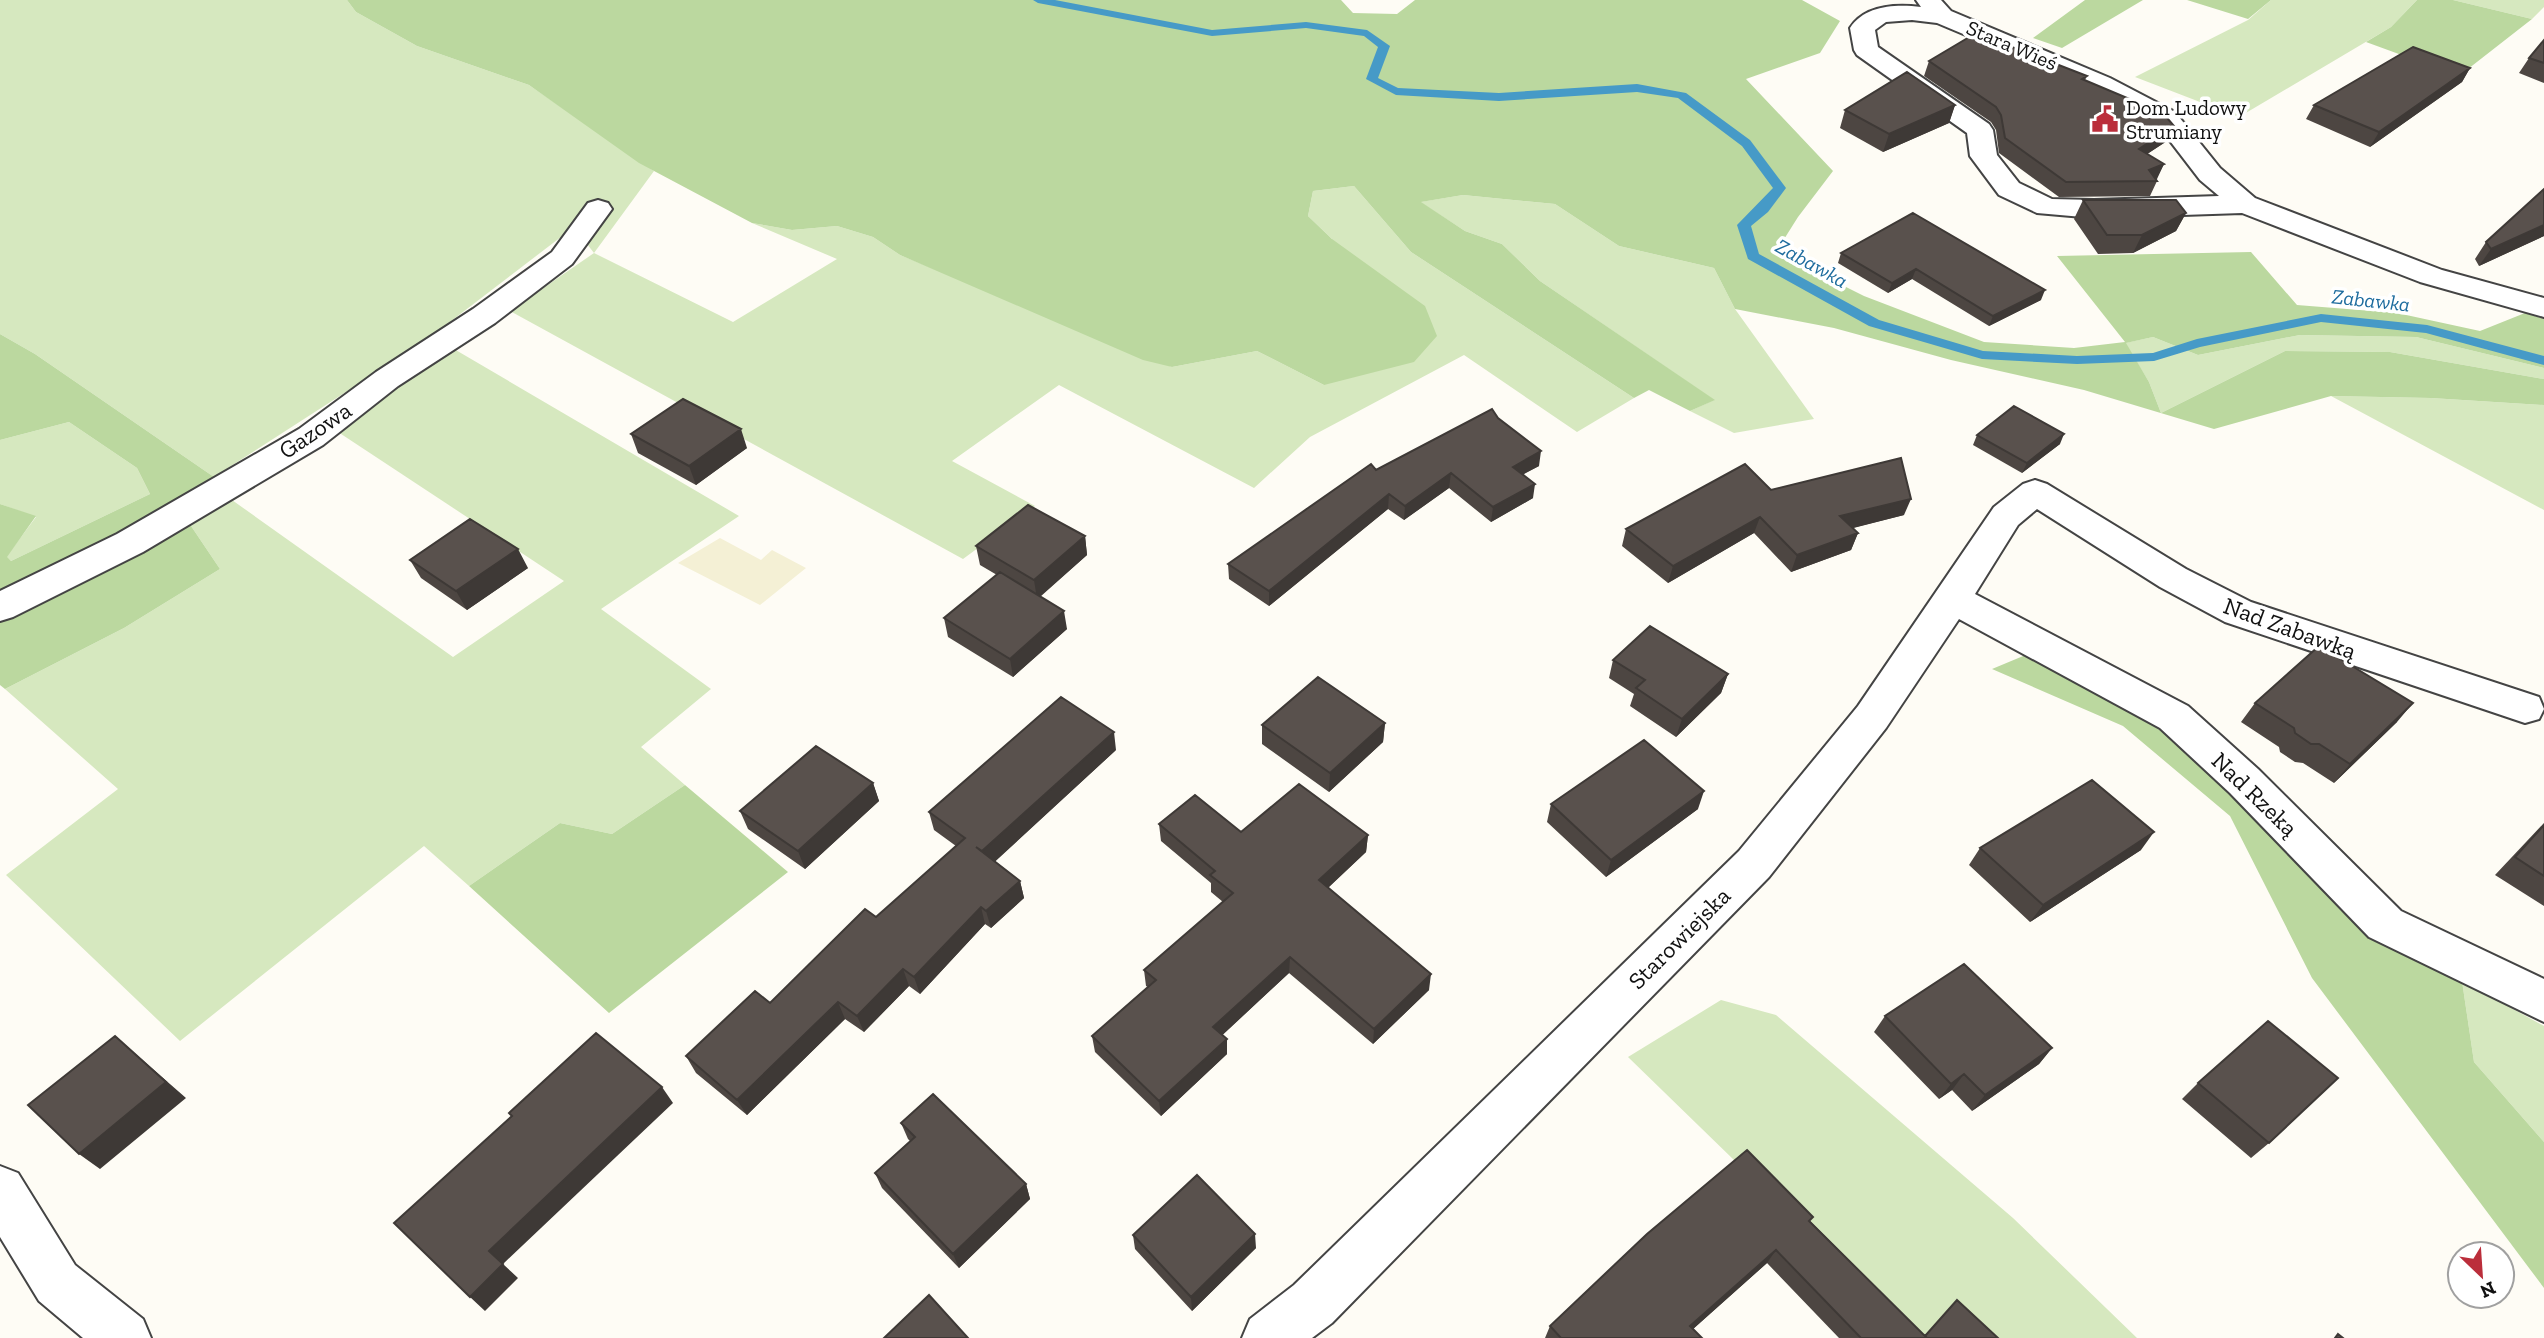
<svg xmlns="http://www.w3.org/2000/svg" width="2544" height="1338" font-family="'Zilla Slab',serif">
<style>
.farmland{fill:#f4f0d5}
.green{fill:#d6e8bf}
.forest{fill:#bbd89f}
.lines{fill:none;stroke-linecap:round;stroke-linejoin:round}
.stream{fill:#469ac7;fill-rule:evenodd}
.minor-casing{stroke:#444;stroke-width:4}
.minor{fill:#fff;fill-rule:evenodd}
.wall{fill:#4d4642}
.shaded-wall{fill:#3e3936}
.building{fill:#59514d;stroke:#3e3936;stroke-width:2}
.labels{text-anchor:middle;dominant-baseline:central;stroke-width:7;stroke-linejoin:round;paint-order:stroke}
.far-street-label{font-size:21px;fill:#111;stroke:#fff}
.far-poi-label{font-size:21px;fill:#111;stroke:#fff;text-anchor:start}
.far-water-label{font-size:21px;font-style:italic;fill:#1e6c9e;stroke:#fff}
.street-label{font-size:24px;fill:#111;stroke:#fff}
</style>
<rect width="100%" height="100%" fill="#fefcf5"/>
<path class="farmland" d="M720 538 761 560 772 550 806 568 760 605 678 563Z"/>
<path class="green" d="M0 0H347L356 12 417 46 529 85 654 171 594 253 733 322 837 259 752 223 792 230 837 226 873 237 900 255 1172 367 1257 351 1324 385 1332 239 1308 216 1313 191 1354 186 1411 252 1634 398 1577 432 1464 355 1310 437 1254 488 1059 385 952 461 1035 506 963 559 510 311 594 253 574 227 425 341 214 477 35 354 0 334Z
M2271 0H2417L2391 27 2239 117 2135 77 2248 20Z
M2453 0H2544V7L2532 19Z
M1463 195 1555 204 1619 246 1714 268 1735 309 1814 419 1734 433 1690 411 1714 400 1540 281 1502 244 1465 231 1420 202Z
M2300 335 2416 337 2544 368V379L2390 352 2285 351 2161 413 2149 382 2125 343 2153 337 2198 355Z
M454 349 739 516 601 609 711 689 641 747 685 785 612 834 560 823 469 886 424 846 180 1041 6 875 118 789 5 689 124 628 220 569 189 523 232 500 453 657 564 581 335 430Z
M2331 396 2431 398 2544 405V510Z
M69 422 137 468 150 494 11 561 6 557 36 517 0 504V440Z
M2462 981 2544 1026V1142L2474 1062Z
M1721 1000 1776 1015 2013 1218 2137 1338H1917L1628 1057Z"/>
<path class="forest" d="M347 0H1341L1353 13 1397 14 1415 0H1802L1840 21 1820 53 1746 79 1833 171 1798 217 1776 252 1864 296 1984 342 2074 348 2125 342 2057 256 2251 252 2297 305 2397 313 2480 331 2525 313 2544 319V368L2416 337 2300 335 2198 355 2153 337 2126 343 2149 382 2161 413 2285 351 2390 352 2544 379V405L2431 398 2331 396 2214 429 2084 390 1951 360 1834 328 1735 309 1714 268 1619 246 1555 204 1463 195 1421 202 1465 231 1502 244 1540 281 1715 400 1690 411 1649 390 1634 398 1411 252 1354 186 1313 191 1308 216 1332 239 1425 306 1437 336 1414 362 1324 385 1257 351 1172 367 1143 360 900 255 873 237 837 226 792 230 752 223 639 163 529 85 417 46 356 12Z
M2085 0H2143L2062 48 2033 38Z
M2187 0H2271L2248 19Z
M2417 0H2453L2532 19 2459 76 2366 42 2391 27Z
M0 334 35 354 214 477 37 579 0 595V504L36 516 7 557 11 561 150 494 137 468 69 422 0 440Z
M189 523 220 569 124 628 5 689 0 685V619Z
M2028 654 2134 706 2200 758 2462 981 2474 1062 2544 1142V1288L2312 978 2230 816 2123 726 1992 669Z
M685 785 788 872 609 1013 469 886 560 823 612 834Z"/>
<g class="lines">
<path class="stream" d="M1033 0H1055L1212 30 1306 22 1367 30 1390 46 1378 78 1398 88 1499 93 1637 84 1686 93 1750 140 1786 188 1768 212 1751 226 1759 254 1879 320 1983 351 2077 356 2153 353 2197 339 2321 314 2427 325 2544 356V365L2426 333 2321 322 2200 347 2154 361 2077 364 1982 359 1869 326 1748 259 1737 225 1773 188 1742 146 1678 98 1637 92 1499 101 1396 95 1366 79 1378 47 1364 36 1306 28 1212 36 1038 3Z"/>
<defs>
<path id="minor" d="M1916 0H1941L1951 11 2110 78 2175 112 2220 168 2255 198 2442 270 2544 298V317L2420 282 2242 213 2094 218 2037 213 1999 195 1970 156 1967 133 1857 55 1854 50 1850 28C1865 5 1896 4 1921 7ZM1912 20 1937 23 2092 88 2157 124 2200 180 2219 196 2094 200 2052 199 2019 183 1997 155 1993 130 1989 124 1878 47 1875 30 1886 22Z
M598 200 608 203 612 209 572 264 495 323 398 386 323 445 143 552 13 617 0 621V591L117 534 299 429 376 372 473 309 552 252 588 203Z
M2035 480 2047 484 2186 569 2251 602 2539 697 2544 709 2539 719 2525 723 2225 622 2160 587 2037 509 2018 525 1975 594 2188 706 2258 769 2401 911 2544 979V1022L2369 937 2230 793 2160 728 1959 619 1886 728 1769 877 1332 1323 1312 1338H1242L1250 1319 1294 1285 1739 851 1858 706 1994 507 2023 484Z
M0 1166 18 1173 75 1265 143 1319 151 1338H83L39 1301 0 1237Z"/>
</defs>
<use href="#minor" class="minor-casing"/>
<use href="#minor" class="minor"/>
</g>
<path class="wall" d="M2544 40V83L2519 73 2529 58Z
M1929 61 2087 76 2085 80 2167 141 2147 154 2164 164 2156 179 2157 181 2150 196 2059 197 1999 153 1996 130 1991 122 1924 76Z
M2470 68 2462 82 2370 147 2306 119 2314 105Z
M1955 105 1949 123 1883 152 1840 128 1845 110Z
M2544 189V236L2479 266 2475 259 2486 242Z
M2083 200 2186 213 2176 231 2133 253 2098 254 2074 219Z
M1913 213 2041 300 1989 326 1912 279 1888 293 1838 263 1841 253Z
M1498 418 1539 466 1523 474 1533 498 1491 522 1449 488 1404 520 1388 509 1269 606 1229 579 1228 564 1376 470Z
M631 434 747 448 696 485 638 453Z
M1977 435 2060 444 2022 473 1973 445Z
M1771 490 1904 515 1852 528 1858 533 1851 550 1791 572 1754 533 1668 583 1622 546 1626 529Z
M1085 536 1087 555 1040 597 1067 629 1013 677 948 637 944 618 997 575 980 565 976 546Z
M410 560 528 568 467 610 421 578Z
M1613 660 1728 674 1721 693 1676 737 1630 706 1634 694 1609 678Z
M2255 703 2397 722 2334 783 2303 763 2295 762 2280 752 2279 747 2241 722Z
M1385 723 1383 742 1329 792 1262 744V725Z
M1116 750 995 861 1020 881 1024 898 991 928 985 924 920 994 909 986 864 1032 845 1019 747 1115 696 1073 686 1056 770 1003 876 917 956 846 934 830 929 812Z
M873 783 879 801 805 869 748 829 740 811Z
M1551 804 1698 809 1606 877 1547 822Z
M2544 823V906L2495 875Z
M1159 824 1241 832 1368 835 1366 852 1328 888 1429 990 1373 1044 1289 973 1222 1035 1227 1054 1161 1116 1095 1052 1092 1036 1148 987 1146 986 1144 970 1223 902 1211 892V883L1161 841Z
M1980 848 2141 850 2030 922 1969 865Z
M1885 1016 2052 1048 2039 1064 1972 1111 1952 1090 1939 1099 1874 1032Z
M2198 1083 2269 1143 2251 1158 2182 1099Z
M901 1123 1026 1184 1030 1199 959 1268 882 1188 875 1173 910 1141 908 1139Z
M1810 1221 1925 1336 1957 1300 1998 1338H1839L1767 1263 1693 1329 1702 1338H1545L1550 1326Z
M1133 1235 1256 1248 1192 1311 1135 1249Z"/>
<path class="shaded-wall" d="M2470 68 2462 82 2370 147 2379 132Z
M1955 105 1949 123 1883 152 1889 134Z
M2174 126 2167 141 2132 164 2139 149Z
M2164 164 2157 179 2152 181 2149 170Z
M2186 213 2176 231 2133 253 2142 235Z
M2544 225V236L2479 266 2491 249Z
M1916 269 1912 279 1888 293 1892 283Z
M2045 290 2041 300 1989 326 1993 316Z
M741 429 747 448 696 485 689 466Z
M2064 434 2060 444 2022 473 2027 463Z
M1541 451 1539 466 1511 481 1513 467Z
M1451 473 1449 488 1404 520 1405 506Z
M1535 484 1533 498 1491 522 1493 507Z
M1389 494 1388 509 1269 606V591Z
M1911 499 1904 515 1834 533 1840 516Z
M1760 517 1754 533 1668 583 1673 566Z
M1858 533 1851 550 1791 572 1797 555Z
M1085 536 1087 555 1037 599 1034 580Z
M518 549 528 568 467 610 456 591Z
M1064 611 1067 629 1013 677 1010 659Z
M1728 674 1721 693 1676 737 1682 719Z
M2413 703 2397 722 2334 783 2350 764Z
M1385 723 1383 742 1329 792 1330 773Z
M1114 732 1116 750 987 869 982 851Z
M873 783 879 801 805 869 798 851Z
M1704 791 1698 809 1606 877 1611 860Z
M2154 832 2141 850 2030 922 2043 905Z
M1368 835 1366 852 1318 897 1319 880Z
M1020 881 1024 898 991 928 986 911Z
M981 907 985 924 920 994 914 977Z
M1290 957 1289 973 1214 1043 1213 1027Z
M903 969 909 986 864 1032 857 1016Z
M1431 974 1429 990 1373 1044 1374 1029Z
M838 1002 845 1019 747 1115 737 1100Z
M115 1036 186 1098 100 1169 79 1154Z
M1227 1039V1054L1161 1116 1159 1101Z
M2052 1048 2039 1064 1972 1111 1985 1095Z
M1964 1074 1952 1090 1939 1099 1951 1084Z
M662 1087 673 1103 503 1264 489 1251Z
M1026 1184 1030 1199 959 1268 953 1254Z
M1255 1234 1256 1248 1192 1311 1191 1297Z
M1776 1250 1767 1263 1683 1338 1690 1326Z
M503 1264 518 1278 485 1311 470 1297Z"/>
<path class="building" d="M1976 33 2087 76 2082 79 2163 113 2174 126 2139 149 2164 164 2149 170 2157 181 2066 182 2005 138 2001 115 1996 107 1929 61Z
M2544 40V63L2529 58Z
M2413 47 2470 68 2379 132 2314 105Z
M1907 72 1955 105 1889 134 1845 110Z
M2544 189V225L2491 249 2486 242Z
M2083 200H2176L2186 213 2142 235H2107Z
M1913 213 2045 290 1993 316 1916 269 1892 283 1841 253Z
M683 399 741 429 689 466 631 434Z
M2014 406 2064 434 2027 463 1977 435Z
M1492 409 1498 418 1541 451 1513 467 1535 484 1493 507 1451 473 1405 506 1389 494 1269 591 1228 564 1371 464 1376 470Z
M1901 458 1911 499 1840 516 1858 533 1797 555 1760 517 1673 566 1626 529 1745 464 1771 490Z
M1028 505 1085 536 1034 580 976 546Z
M470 519 518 549 456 591 410 560Z
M1000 572 1064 611 1010 659 944 618Z
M1650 626 1728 674 1682 719 1636 688 1645 680 1613 660Z
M2319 646 2413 703 2350 764 2319 744H2311L2295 733 2294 728 2255 703Z
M1318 677 1385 723 1330 773 1262 725Z
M1061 697 1114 732 982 851 976 847 1020 881 986 911 981 907 914 977 903 969 857 1016 838 1002 737 1100 686 1056 755 991 770 1003 865 909 876 917 965 838 929 812Z
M1644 740 1704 791 1611 860 1551 804Z
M816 746 873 783 798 851 740 811Z
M2092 780 2154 832 2043 905 1980 848Z
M1299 784 1368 835 1319 880 1431 974 1374 1029 1290 957 1213 1027 1227 1039 1159 1101 1092 1036 1156 980 1144 970 1233 893 1210 875 1215 871 1159 824 1195 795 1241 832Z
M2544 825V876L2515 857Z
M1964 964 2052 1048 1985 1095 1964 1074 1951 1084 1885 1016Z
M2268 1021 2338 1078 2269 1143 2198 1083Z
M596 1033 662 1087 489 1251 503 1264 470 1297 394 1223 512 1116 509 1113Z
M115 1036 166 1082 79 1154 28 1105Z
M933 1094 1026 1184 953 1254 875 1173 915 1137 901 1123Z
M1747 1150 1813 1217 1809 1221 1927 1338H1861L1776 1250 1690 1326 1702 1338H1561L1550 1326 1647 1234Z
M1197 1175 1255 1234 1191 1297 1133 1235Z
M929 1295 968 1338H884Z
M1957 1300 1998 1338H1927L1925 1336Z
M2338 1334 2343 1338H2335Z"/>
<defs>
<symbol id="civic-bare" viewBox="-9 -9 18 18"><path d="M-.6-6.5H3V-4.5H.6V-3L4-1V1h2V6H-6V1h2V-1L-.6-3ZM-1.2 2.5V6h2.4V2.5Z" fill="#bb2e3b" stroke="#fff" stroke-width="2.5" paint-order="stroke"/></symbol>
</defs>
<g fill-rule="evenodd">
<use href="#civic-bare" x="2086" y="100" width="38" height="38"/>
</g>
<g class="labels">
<g class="far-street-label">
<text transform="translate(2012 45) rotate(23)">Stara Wieś</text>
</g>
<g class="far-poi-label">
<text x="2126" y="107">Dom Ludowy<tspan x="2126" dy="24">Strumiany</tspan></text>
</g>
<g class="far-water-label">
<text transform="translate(1812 263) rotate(29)">Zabawka</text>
<text transform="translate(2371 300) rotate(6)">Zabawka</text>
</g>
<g class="street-label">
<text transform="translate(315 430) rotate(-34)">Gazowa</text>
<text transform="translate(2290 628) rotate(20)">Nad Zabawką</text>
<text transform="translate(2255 794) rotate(44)">Nad Rzeką</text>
<text transform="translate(1679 938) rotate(-45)">Starowiejska</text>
</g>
</g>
<g transform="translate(2481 1275) rotate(155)"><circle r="33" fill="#ffffff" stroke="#a0a0a0" stroke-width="2"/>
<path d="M0-5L12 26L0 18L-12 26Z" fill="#bb2e3b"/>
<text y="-10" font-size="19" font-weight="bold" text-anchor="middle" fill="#111111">N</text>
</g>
</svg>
